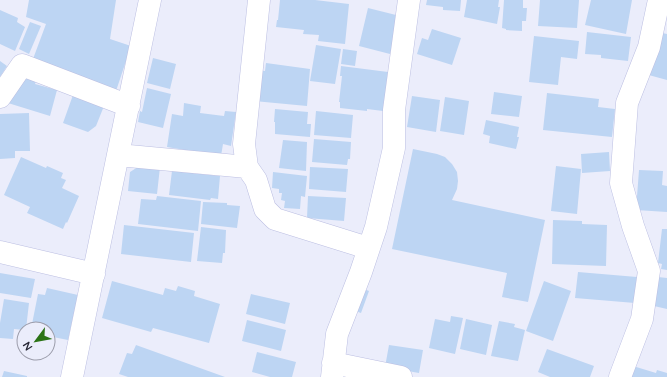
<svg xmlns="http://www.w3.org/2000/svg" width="667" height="377" font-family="Quicksand,sans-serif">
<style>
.building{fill:#bdd5f3}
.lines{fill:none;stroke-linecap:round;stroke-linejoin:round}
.minor-casing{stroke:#bcbfe2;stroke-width:23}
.minor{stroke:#fff;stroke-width:22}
</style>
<rect width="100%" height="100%" fill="#ebedfb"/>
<path class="building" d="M29 0H116L110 39 131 46 116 91 33 59 46 24 26 17Z
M280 0H315L349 4 345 44 318 41 319 35 303 34 304 30 276 27 277 20H278Z
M427 0H461L460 11 443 10V7L426 5Z
M467 0H499L498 7H500L497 24 464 17Z
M504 0H523V8H527L526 21H522V31L506 30V29L502 28Z
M540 0H579L577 28 538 26Z
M591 0H632L626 34 585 25Z
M368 8 400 16 390 54 359 46Z
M0 10 18 18 17 22 25 27 15 51 0 44Z
M30 22 41 26 29 54 19 49Z
M432 29 461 38 452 65 417 54 422 38 428 40Z
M587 32 631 37 628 61 601 58V55L585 54Z
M657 32 667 34V80L645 74Z
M534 36 579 41 577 59 561 57 558 85 529 82Z
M316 45 341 49 335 84 310 81Z
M343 49 357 51 355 66 341 64Z
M153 58 176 64 170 89 147 83Z
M0 61 7 66 0 77Z
M266 63 310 69 307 106 254 101 257 70 265 71Z
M341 66 388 72 383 111 367 109V111L340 108V102H339L342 76H340Z
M23 74 37 77 35 84 57 90 50 116 8 103Z
M147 88 171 94 163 128 138 122 140 111 142 112Z
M494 92 522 96 519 117 491 114Z
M547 93 599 99 598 107 615 109 612 137 543 130Z
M73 95 104 106 96 126 88 132 63 123Z
M412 96 440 100 436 132 407 127Z
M445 97 469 101 464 135 440 131Z
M184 103 201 106 200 113 224 116 225 111 236 112 231 146 223 144 221 156 167 147 172 114 183 116Z
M275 109 308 112 307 124H311L310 137 275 134V122H274Z
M316 111 353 115 351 138 314 135Z
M29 113 30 151H15V158L0 159V114Z
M486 120 519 127 517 137H519L516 149 489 143 490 136 483 134Z
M314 139 351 142 350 159H348L347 165 312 162Z
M283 140 307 142 306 171 279 168Z
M413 149 437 154 445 157 452 164 457 172 458 181 457 189 452 200 545 220 528 302 502 297 507 273 392 249Z
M609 152 610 171 582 173 581 154Z
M21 157 46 168 47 166 63 173 61 178 66 180 62 188 79 196 67 223 66 222 63 229 27 213 30 207 4 195Z
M141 165 160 167 157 194 128 191 130 172Z
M556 166 581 169 577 214 551 211Z
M310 167 348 169 346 192 309 189Z
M639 170 663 171 662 185 667 186V212L636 210Z
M172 171 220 176 218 199 211 198 210 200 169 195Z
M273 172 307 176 305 197 301 196 300 209 284 208 285 201 281 200 282 193H279V189L272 188Z
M157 196 201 201 198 231 138 224 141 199 156 200Z
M308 196 346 198 344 221 307 218Z
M203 202 227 203V205L240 206 237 228 201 224Z
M553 220 582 221V224L607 225 606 266 552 264Z
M124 225 194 233 191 262 121 254Z
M201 227 226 230 225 253H223L222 263 197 261Z
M662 229H667V270L661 269 662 264 658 263Z
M578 272 637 277 635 303 575 298Z
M0 273 35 279 31 298 0 293Z
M658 277 667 278V309L654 306Z
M112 281 163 295 165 288 176 291 178 286 195 291 194 296 220 304 209 343 153 328 151 332 102 318Z
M544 281 571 291 553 341 526 331Z
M356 286 369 291 361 313 347 308Z
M47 288 78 295 68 340 48 336V329H31L38 294 45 295Z
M251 294 290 303 285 324 246 314Z
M4 299 29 303 26 329 24 330 14 329 13 339 0 338V323Z
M451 316 463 318 455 354 429 348 435 319 450 322Z
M466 319 492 325 486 355 460 349Z
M247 320 286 330 281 351 242 341Z
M499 321 515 324 514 327 525 330 518 361 491 356Z
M136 345 225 377H128L119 374 127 353 132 354Z
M389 345 423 350 419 373 385 367Z
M547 349 594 366 590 377H550L538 372Z
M257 352 296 362 292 377H270L252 372Z
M633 366 656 373 657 370 667 373V377H630Z
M4 371 27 376V377H2Z"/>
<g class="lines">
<defs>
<path id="minor" d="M0 97 22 65 129 106
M118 155 247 167 256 180 265 209 275 219 368 248
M247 167 244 144 259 0
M0 252 94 274
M333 363 401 377
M72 377 150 0
M332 377 337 334 361 272 376 227 394 148V110L409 0
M620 377 642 319 649 271 633 226 621 183 627 103 649 47 659 0"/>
</defs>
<use href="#minor" class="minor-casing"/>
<use href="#minor" class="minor"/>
</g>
<g transform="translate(36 341) rotate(238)"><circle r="19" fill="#ebedfb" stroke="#9c9dab"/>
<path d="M0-3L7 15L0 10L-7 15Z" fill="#2b7316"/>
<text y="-6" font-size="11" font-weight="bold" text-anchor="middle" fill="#252633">N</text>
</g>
</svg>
